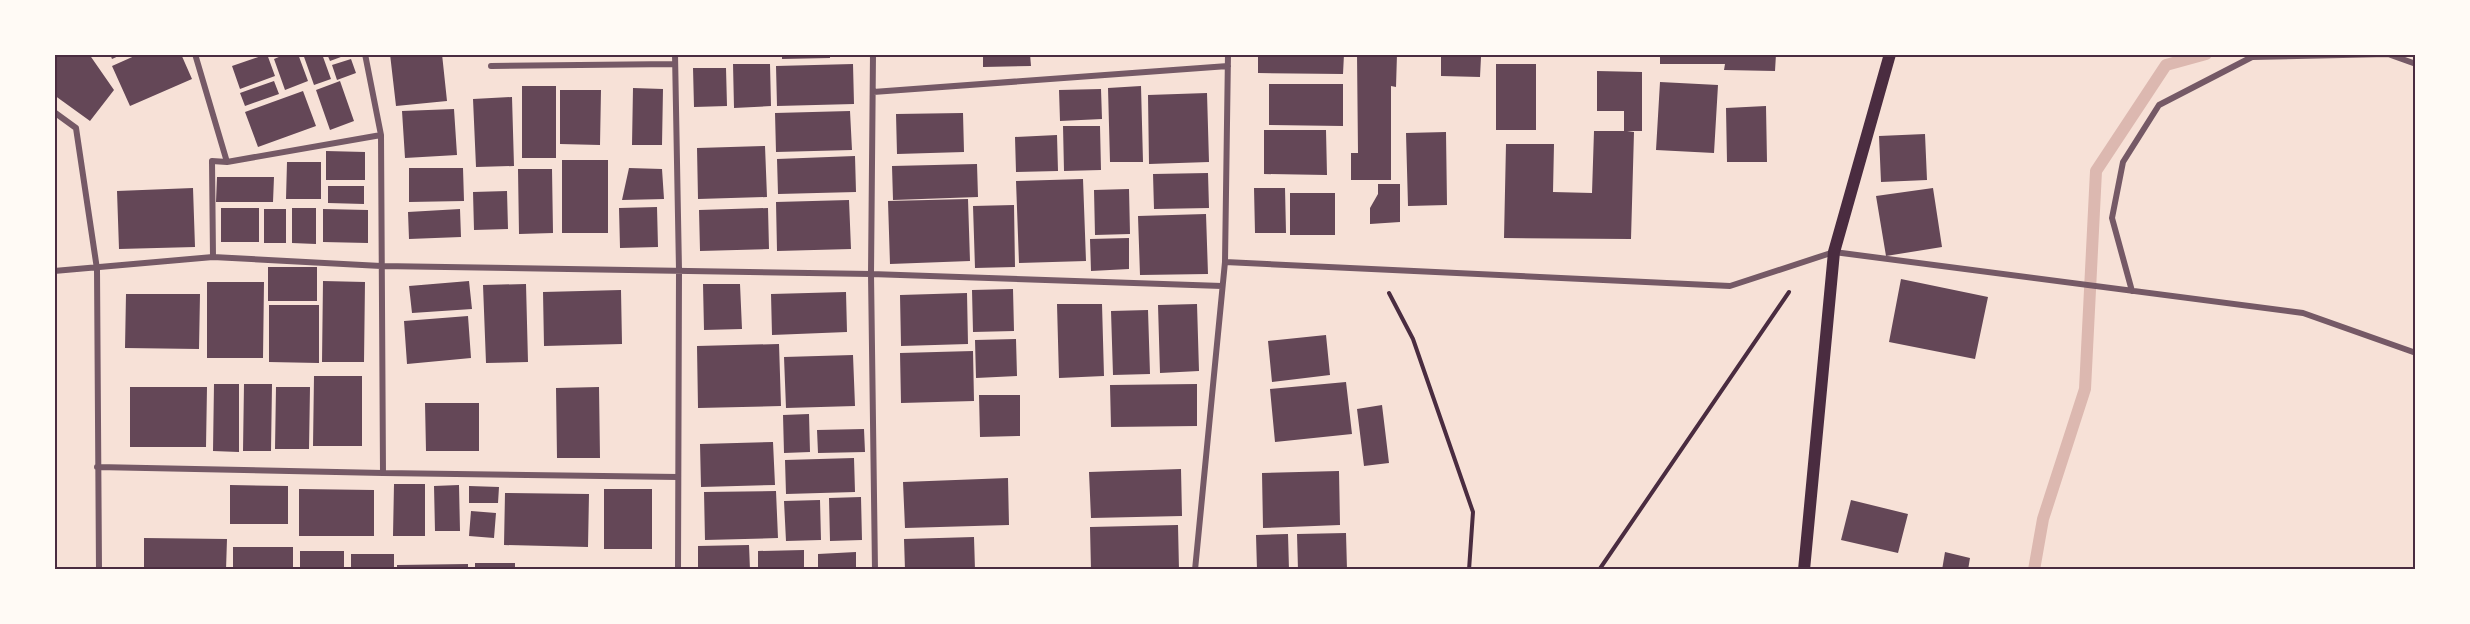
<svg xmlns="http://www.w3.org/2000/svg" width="2470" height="624" font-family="'Varela Round',sans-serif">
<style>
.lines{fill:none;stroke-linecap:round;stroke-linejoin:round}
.stream{stroke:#dcb8b0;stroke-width:12}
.building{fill:#644757}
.path{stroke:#4a2c40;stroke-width:4}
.minor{stroke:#755966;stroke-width:6}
.secondary{stroke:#4a2c40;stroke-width:12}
.neatline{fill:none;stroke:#4a2c40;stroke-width:2}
</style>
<rect width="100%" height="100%" fill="#f7e1d7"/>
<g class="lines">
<path class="stream" d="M2034 570 2043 519 2085 389 2096 171 2166 65 2206 54"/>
</g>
<path class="building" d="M54 54H89L114 90 90 121 54 95Z
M110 54H123L112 59Z
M139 54H181L192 79 130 106 112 66Z
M267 54 275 76 240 89 232 66Z
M286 54H298L308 81 285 90 274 59Z
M303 54H322L331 79 314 85Z
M327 54H349L330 61Z
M390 54H442L447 101 396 106Z
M782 54H830V58L782 59Z
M892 54H922V56L892 57Z
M983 54H1030L1031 66 983 67Z
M1258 54H1344L1343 74 1258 73Z
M1357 54H1397L1396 87 1391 86V180H1351V153H1358Z
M1441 54H1596V57H1481L1480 77 1441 76Z
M1660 54H1776L1775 71 1724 70 1725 64H1660Z
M351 59 356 73 337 80 332 65Z
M733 64H770L771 106 734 108Z
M853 64 854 104 777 106 776 66Z
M1496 64H1536V130H1496Z
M693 68H726L727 106 694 107Z
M1597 71 1642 72V131H1627L1634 132 1631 239 1504 238 1506 144H1554L1553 192 1592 193 1594 131H1624V111H1597Z
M274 81 279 94 245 106 240 93Z
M340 81 354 121 330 130 316 90Z
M1660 82 1718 85 1714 153 1656 150Z
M1269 84H1343V126L1269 125Z
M522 86H556V158H522Z
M1141 86 1143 162H1110L1108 88Z
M633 88 663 89 662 145H632Z
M1101 89 1102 119 1060 121 1059 90Z
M560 90H601L600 145 560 144Z
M303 91 316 126 258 147 245 112Z
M1207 93 1209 162 1149 164 1148 95Z
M512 97 514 166 476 167 473 99Z
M1766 106 1767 162H1727L1726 108Z
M454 109 457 155 405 158 402 111Z
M850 111 852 150 776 152 775 113Z
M963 113 964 152 897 154 896 114Z
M1063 126H1100L1101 170 1064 171Z
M1264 130H1326L1327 175 1264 174Z
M1446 132 1447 205 1408 206 1406 133Z
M1925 134 1927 180 1881 182 1879 136Z
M1057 135 1058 171 1016 172 1015 137Z
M765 146 767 197 698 199 697 148Z
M326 151 365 152V180H326Z
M855 156 856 192 778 194 777 159Z
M562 160H608V233H562Z
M287 162H321V199H286Z
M977 164 978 197 893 200 892 166Z
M409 168H463L464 201 409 202Z
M629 168 662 169 664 199 622 200Z
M518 169H552L553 233 519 234Z
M1208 173 1209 208 1154 209 1153 174Z
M217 177H274L273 202H216Z
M1083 179 1086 261 1019 263 1016 181Z
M1378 184H1400V222L1370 224V208L1378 194Z
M328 186H364V204L328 203Z
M193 188 195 247 119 249 117 191Z
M1254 188H1285L1286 233H1255Z
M1933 188 1942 247 1886 256 1876 196Z
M1129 189 1130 234 1095 235 1094 190Z
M507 191 508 229 474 230 473 192Z
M1290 193H1335V235H1290Z
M968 199 970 261 890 264 888 201Z
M849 200 851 249 777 251 776 202Z
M1014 205 1015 267 975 268 973 206Z
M657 207 658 247 620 248 619 208Z
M221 208H259V242H221Z
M292 208H316V244L292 243Z
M768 208 769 249 700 251 699 210Z
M264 209H286V243H264Z
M323 209 368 210V243L323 242Z
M460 209 461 237 409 239 408 212Z
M1206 214 1208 274 1140 275 1138 216Z
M1129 238V269L1091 271 1090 239Z
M268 267H317V301H268Z
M1901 279 1988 297 1975 359 1889 342Z
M323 281 365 282 364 362H322Z
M469 281 472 309 412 313 409 286Z
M207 282H264L263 358H207Z
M526 284 528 362 486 363 483 285Z
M703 284H740L742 329 704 330Z
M1013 289 1014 331 973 332 972 290Z
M621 290 622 344 544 346 543 292Z
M846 292 847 332 772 335 771 294Z
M967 293 968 344 901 346 900 295Z
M126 294H200L199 349 125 348Z
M1057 304H1102L1104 376 1059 378Z
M1197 304 1199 371 1160 373 1158 305Z
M269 305H319V363L269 362Z
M1148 310 1150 374 1113 375 1111 311Z
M468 316 471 358 407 364 404 321Z
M1326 335 1330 375 1272 382 1268 341Z
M1016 339 1017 376 976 378 975 340Z
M779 344 781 406 698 408 697 346Z
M973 351 974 401 901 403 900 353Z
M853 355 855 406 786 408 784 357Z
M314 376H362V446H313Z
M1346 382 1352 434 1275 442 1270 389Z
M214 384H239V452L213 451Z
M244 384H272L271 451H243Z
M1197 384V426L1111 427 1110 385Z
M130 387H207L206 447H130Z
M276 387H310L309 449H275Z
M599 387 600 458H557L556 388Z
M979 395H1020V436L980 437Z
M425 403H479V451H426Z
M1382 405 1389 463 1364 466 1357 409Z
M809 414 810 452 784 453 783 415Z
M864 429 865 452 818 453 817 430Z
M773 442 775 485 701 487 700 444Z
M854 458 855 492 786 494 785 460Z
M1181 469 1182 516 1091 518 1089 472Z
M1339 471 1340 525 1263 528 1262 473Z
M1008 478 1009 525 905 528 903 482Z
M394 484H425V536H393Z
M230 485 288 486V524H230Z
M459 485 460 531H435L434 486Z
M469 486 499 487 498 503H469Z
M299 489 374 490V536H299Z
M604 489H652V549H604Z
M776 491 778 538 705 540 704 492Z
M505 493 589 494 588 547 504 545Z
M861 497 862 540 830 541 829 498Z
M820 500 821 540 786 541 784 501Z
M1851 500 1908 514 1898 553 1841 540Z
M471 511 496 513 494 538 469 536Z
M1178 525 1179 570H1091L1090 527Z
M1346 533 1347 570H1298L1297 534Z
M1288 534 1289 570H1257L1256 535Z
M974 537 975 570H905L904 539Z
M144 538 227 539 226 570H144Z
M749 545 750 570H698V546Z
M233 547H293V570H233Z
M804 550V570H758V551Z
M300 551H344V570H300Z
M856 552V570H818V554Z
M1945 552 1970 558 1968 570H1942Z
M351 554H394V570H351Z
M475 563H515V570H475Z
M468 564V570H397V565Z
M54 568H80V570H54Z"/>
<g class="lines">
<path class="path" d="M1389 293 1413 339 1473 512 1469 570
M1599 570 1789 292"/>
<path class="minor" d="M195 54 227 162 212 161 213 257
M365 54 381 135 383 473 678 477
M675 54 679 270 678 570
M873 54 871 274 875 570
M491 66 675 64
M873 92 1228 66
M54 112 76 128 97 269 99 570
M227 162 381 135
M1225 262 1730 286 1834 252 2303 313 2416 353
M54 271 213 257 381 266 871 274 1222 286
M2132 291 2112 218 2123 162 2159 105 2252 57 2388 54 2416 64
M97 467 383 473
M1195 570 1225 262 1228 54"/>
<path class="secondary" d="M1804 570 1834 252 1890 54"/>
</g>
<rect width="2470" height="624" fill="none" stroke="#fffaf5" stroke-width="111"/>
<rect x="56" y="56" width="2358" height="512" class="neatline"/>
</svg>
